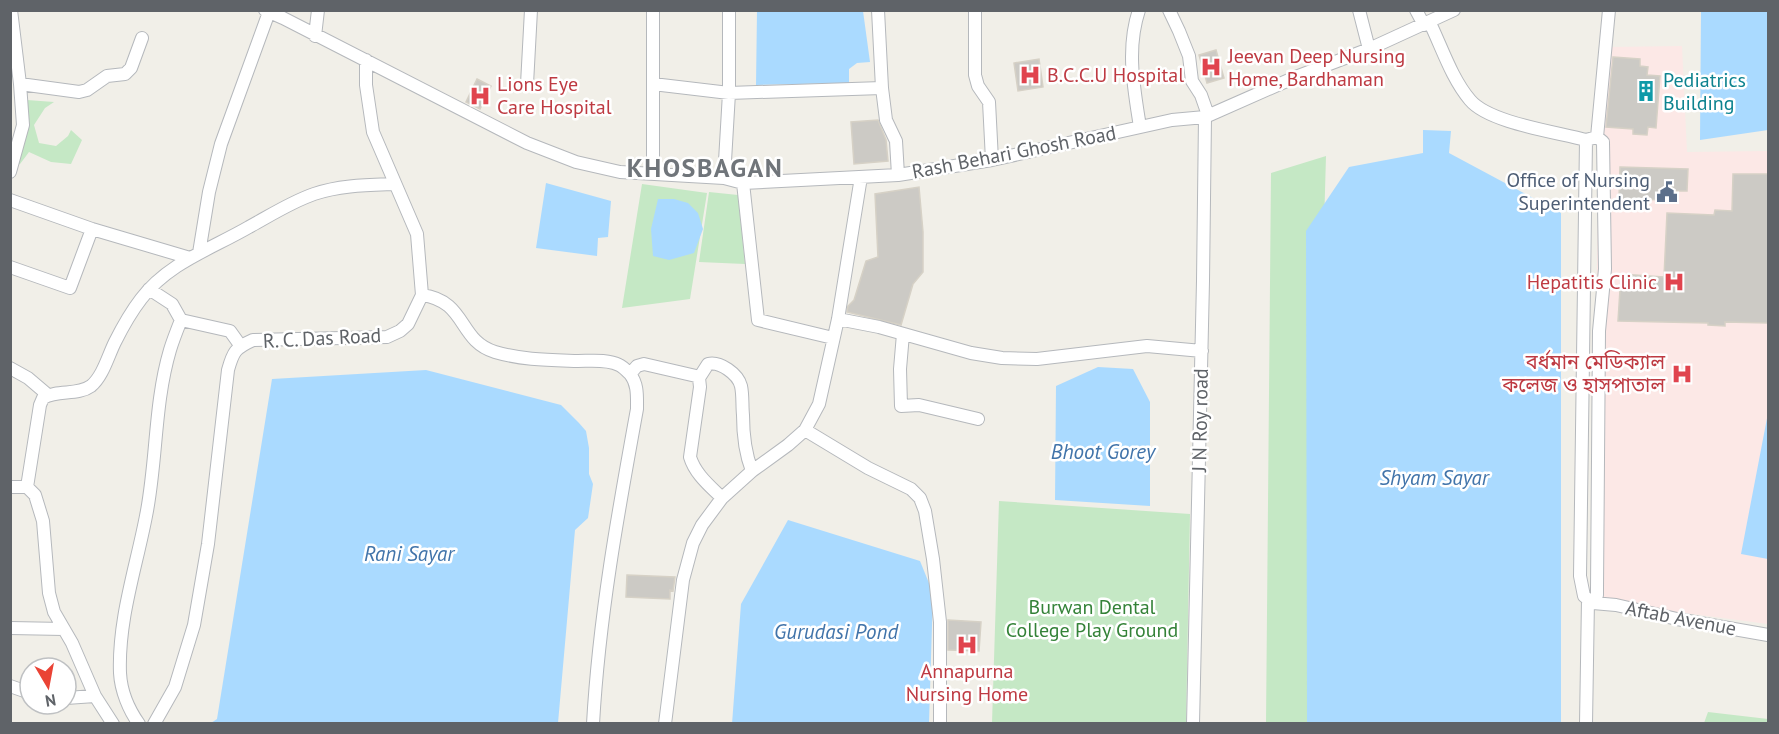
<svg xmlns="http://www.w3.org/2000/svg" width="1779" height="734" font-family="'PT Sans','Noto Sans Bengali',sans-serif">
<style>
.medical{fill:#fce8e6}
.green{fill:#c5e8c5}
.water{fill:#aadaff}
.building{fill:#cccac5;stroke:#d6d1c6;stroke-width:1.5}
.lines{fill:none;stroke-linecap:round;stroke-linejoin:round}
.street-casing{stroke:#b5b8bc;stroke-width:14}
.street{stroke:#fff;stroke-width:12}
.labels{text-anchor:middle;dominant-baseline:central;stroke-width:5;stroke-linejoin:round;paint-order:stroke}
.health-label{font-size:20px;fill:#be3a42;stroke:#fff;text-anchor:start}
.culture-label{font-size:20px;fill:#0d838f;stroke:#fff;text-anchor:start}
.street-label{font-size:20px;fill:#5f6368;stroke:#fff}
.service-label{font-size:20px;fill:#4e5e75;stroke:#fff;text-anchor:end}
.park-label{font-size:20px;fill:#348238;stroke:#fff}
.water-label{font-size:21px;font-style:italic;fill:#4174aa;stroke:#fff}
.district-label{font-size:26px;font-weight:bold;letter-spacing:1.5px;fill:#70757a;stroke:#fff}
</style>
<rect width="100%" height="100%" fill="#f1efe8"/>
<path class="medical" d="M1682 46 1687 152 1768 151V624L1600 602 1591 596 1599 151 1597 147 1600 140 1609 47Z"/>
<path class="green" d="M27 100 54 102 45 108 34 125 39 143 56 146 68 136 71 130 82 140 71 164 51 162 29 152 20 164 16 165Z
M1326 156 1310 723 1266 724 1271 173Z
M642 184 707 193 690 299 622 308Z
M709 192 738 195 745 264 699 262Z
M999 501 1190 514 1186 723H992Z
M1708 712 1768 719V723H1704Z"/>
<path class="water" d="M757 11H863L870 62 857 63 849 69V83L756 85Z
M1701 11H1768V130L1700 140Z
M1423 130 1451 131 1449 153 1561 213V723H1307L1306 231 1349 167 1423 153Z
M546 183 611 201 608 237 598 238 597 256 536 248Z
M658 199H674L688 203 698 213 703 229 694 253 669 260 653 256 651 229Z
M1098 367 1133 369 1150 402V506L1055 500 1056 386Z
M426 370 561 405 579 423 586 431 589 448V474L593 484 588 518 575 530 558 723H211L217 719 272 379Z
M1768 413V559L1741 554Z
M788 520 920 561 933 593 929 723 732 724 741 604Z"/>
<path class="building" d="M1216 50 1224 78 1207 83 1199 55Z
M1613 57 1640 59V66L1648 67 1647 75 1660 76 1656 128 1648 127 1647 135 1633 134V129L1606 127Z
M1039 59 1043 87 1018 91 1014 63Z
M477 79 491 86 480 109 466 102Z
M878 120 886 140 888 161 854 164 851 122Z
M1620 167 1688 169 1687 191H1674V200L1619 199Z
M1733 174H1768V323L1725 322V326L1708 325V323L1618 321 1621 274 1664 277 1667 213 1714 215 1715 210 1732 211Z
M919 187 923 232V272L913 284 901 325 847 312 848 306 854 300 866 261 878 257 875 194Z
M627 575 675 577 673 591 670 590V599L626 597Z
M948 620 981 622 979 651 948 650Z"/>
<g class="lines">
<defs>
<path id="street" d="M265 10 283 18 527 143 576 162 620 172 724 178 743 183 898 175 992 160 1172 120 1205 117 1298 76 1369 49 1454 10
M653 10V174
M878 10 882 88 886 120 896 141 898 175
M975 10V75L978 86 989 102 992 160
M1139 10C1126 49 1134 88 1140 127
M1169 10 1179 31 1189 56 1192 81 1201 95 1208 115
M1359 10 1369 49
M1416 10 1424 25
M1430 23C1442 48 1452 79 1470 100 1489 123 1557 132 1586 140L1597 137 1603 142 1605 269 1599 331 1597 589V595L1593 603 1584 596 1580 576 1586 140
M315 36 318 10
M20 84 79 92 87 90 107 76 125 74 131 68 142 38
M527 84 531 10
M653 84 729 93 882 88
M1597 137 1609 10
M10 172 23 125 20 84 11 10
M724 178 729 93V10
M743 183 758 320 833 338
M10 200 92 229 190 258
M199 253 209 192 221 144 269 12
M10 267 70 288 92 229
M149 289 172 304 181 320 230 331 240 345
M422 295C467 301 458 341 495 352 522 360 550 360 578 361 590 361 608 359 619 365 622 366 627 371 630 374 638 384 637 396 637 409 618 513 599 617 593 724
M838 319 879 327 971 353 1002 358 1037 359 1147 346 1202 351
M903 334 900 369 901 406 919 405 978 419
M10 368 28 378 48 395
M630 374 637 366 644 364 696 376 699 378 700 387 690 457C695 474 710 486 722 498
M699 378 708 364C720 361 738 374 741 386 743 395 742 405 743 415 743 434 745 453 752 471
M805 430 868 468 911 489 920 498 925 511 933 559 940 622V724
M10 487H27
M1593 603 1616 605 1677 619 1768 635
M10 628 64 629
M10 686 30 693
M66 698 95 696
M113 724 95 696 72 643 54 612 49 593 43 521 35 495 27 487 40 405 43 398C58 389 77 396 91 386 103 376 108 356 115 342 122 328 131 312 141 299 168 263 211 249 249 227 271 215 291 202 314 194 340 185 368 185 395 184
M139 724C129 710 121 691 120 673 118 620 136 568 146 516 157 462 154 404 170 350 173 340 177 330 181 320
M154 724 175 687 194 625 208 544 228 370C233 352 235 348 253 340L387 337 400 331 408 324 422 295 417 234 373 132 366 85V60
M665 724 683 580 693 543 702 525 722 498 752 471 788 445 805 430 819 404 838 319 861 177
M1193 724 1203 281 1205 117
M1586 724 1588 599"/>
</defs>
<use href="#street" class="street-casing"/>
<use href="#street" class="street"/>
</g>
<defs>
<symbol id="hospital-bare" viewBox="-9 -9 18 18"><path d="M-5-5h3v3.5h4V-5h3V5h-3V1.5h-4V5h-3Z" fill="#e0444e" stroke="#fff" stroke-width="2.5" paint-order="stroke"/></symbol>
<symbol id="building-bare" viewBox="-9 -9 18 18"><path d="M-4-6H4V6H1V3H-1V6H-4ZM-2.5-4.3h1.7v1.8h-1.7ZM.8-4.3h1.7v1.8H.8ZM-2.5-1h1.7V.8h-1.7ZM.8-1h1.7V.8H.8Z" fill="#0f9aa8" stroke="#fff" stroke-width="2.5" paint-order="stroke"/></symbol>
<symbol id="civic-bare" viewBox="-9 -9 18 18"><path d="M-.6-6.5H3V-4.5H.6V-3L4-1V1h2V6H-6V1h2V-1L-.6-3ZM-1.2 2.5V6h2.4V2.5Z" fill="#5c6f8a" stroke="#fff" stroke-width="2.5" paint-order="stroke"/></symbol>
</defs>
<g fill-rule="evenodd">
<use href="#hospital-bare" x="1196" y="52" width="30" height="30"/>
<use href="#hospital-bare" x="1015" y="60" width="30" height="30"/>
<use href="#building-bare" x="1631" y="76" width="30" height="30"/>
<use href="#hospital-bare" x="465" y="81" width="30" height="30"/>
<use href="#civic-bare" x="1652" y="177" width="30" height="30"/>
<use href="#hospital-bare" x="1659" y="267" width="30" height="30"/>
<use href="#hospital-bare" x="1667" y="359" width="30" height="30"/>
<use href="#hospital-bare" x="952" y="630" width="30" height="30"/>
</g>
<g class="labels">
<g class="health-label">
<text x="1228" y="56">Jeevan Deep Nursing<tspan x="1228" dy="23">Home, Bardhaman</tspan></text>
<text x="1047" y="75">B.C.C.U Hospital</text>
<text x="497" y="84">Lions Eye<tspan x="497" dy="23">Care Hospital</tspan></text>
<text x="1657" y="282" text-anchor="end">Hepatitis Clinic</text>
<text x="1665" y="362" text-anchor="end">বর্ধমান মেডিক্যাল<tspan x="1665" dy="23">কলেজ ও হাসপাতাল</tspan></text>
<text x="967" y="671" text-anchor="middle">Annapurna<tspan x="967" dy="23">Nursing Home</tspan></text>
</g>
<g class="culture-label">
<text x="1663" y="80">Pediatrics<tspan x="1663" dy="23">Building</tspan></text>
</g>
<g class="street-label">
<text transform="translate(1014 152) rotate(-11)">Rash Behari Ghosh Road</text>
<text transform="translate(322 338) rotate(-3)">R. C. Das Road</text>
<text transform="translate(1200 420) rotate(-89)">J N Roy road</text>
<text transform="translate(1681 618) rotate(11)">Aftab Avenue</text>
</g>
<g class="service-label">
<text x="1650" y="180">Office of Nursing<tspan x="1650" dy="23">Superintendent</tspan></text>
</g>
<g class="park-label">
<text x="1092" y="607">Burwan Dental<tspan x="1092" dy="23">College Play Ground</tspan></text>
</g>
<g class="water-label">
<text x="1103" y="451">Bhoot Gorey</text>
<text x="1434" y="477">Shyam Sayar</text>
<text x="409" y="553">Rani Sayar</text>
<text x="836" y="631">Gurudasi Pond</text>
</g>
<g class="district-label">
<text x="705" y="167">KHOSBAGAN</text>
</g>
</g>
<rect width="1779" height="734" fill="none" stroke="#5f6368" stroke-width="24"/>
<g transform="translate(48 686) rotate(170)"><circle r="28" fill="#ffffff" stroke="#bfc1c3" stroke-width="1.5"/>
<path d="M0-4.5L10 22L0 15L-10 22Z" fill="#ea4335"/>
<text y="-9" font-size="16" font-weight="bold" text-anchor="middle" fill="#5f6368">N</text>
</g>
</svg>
